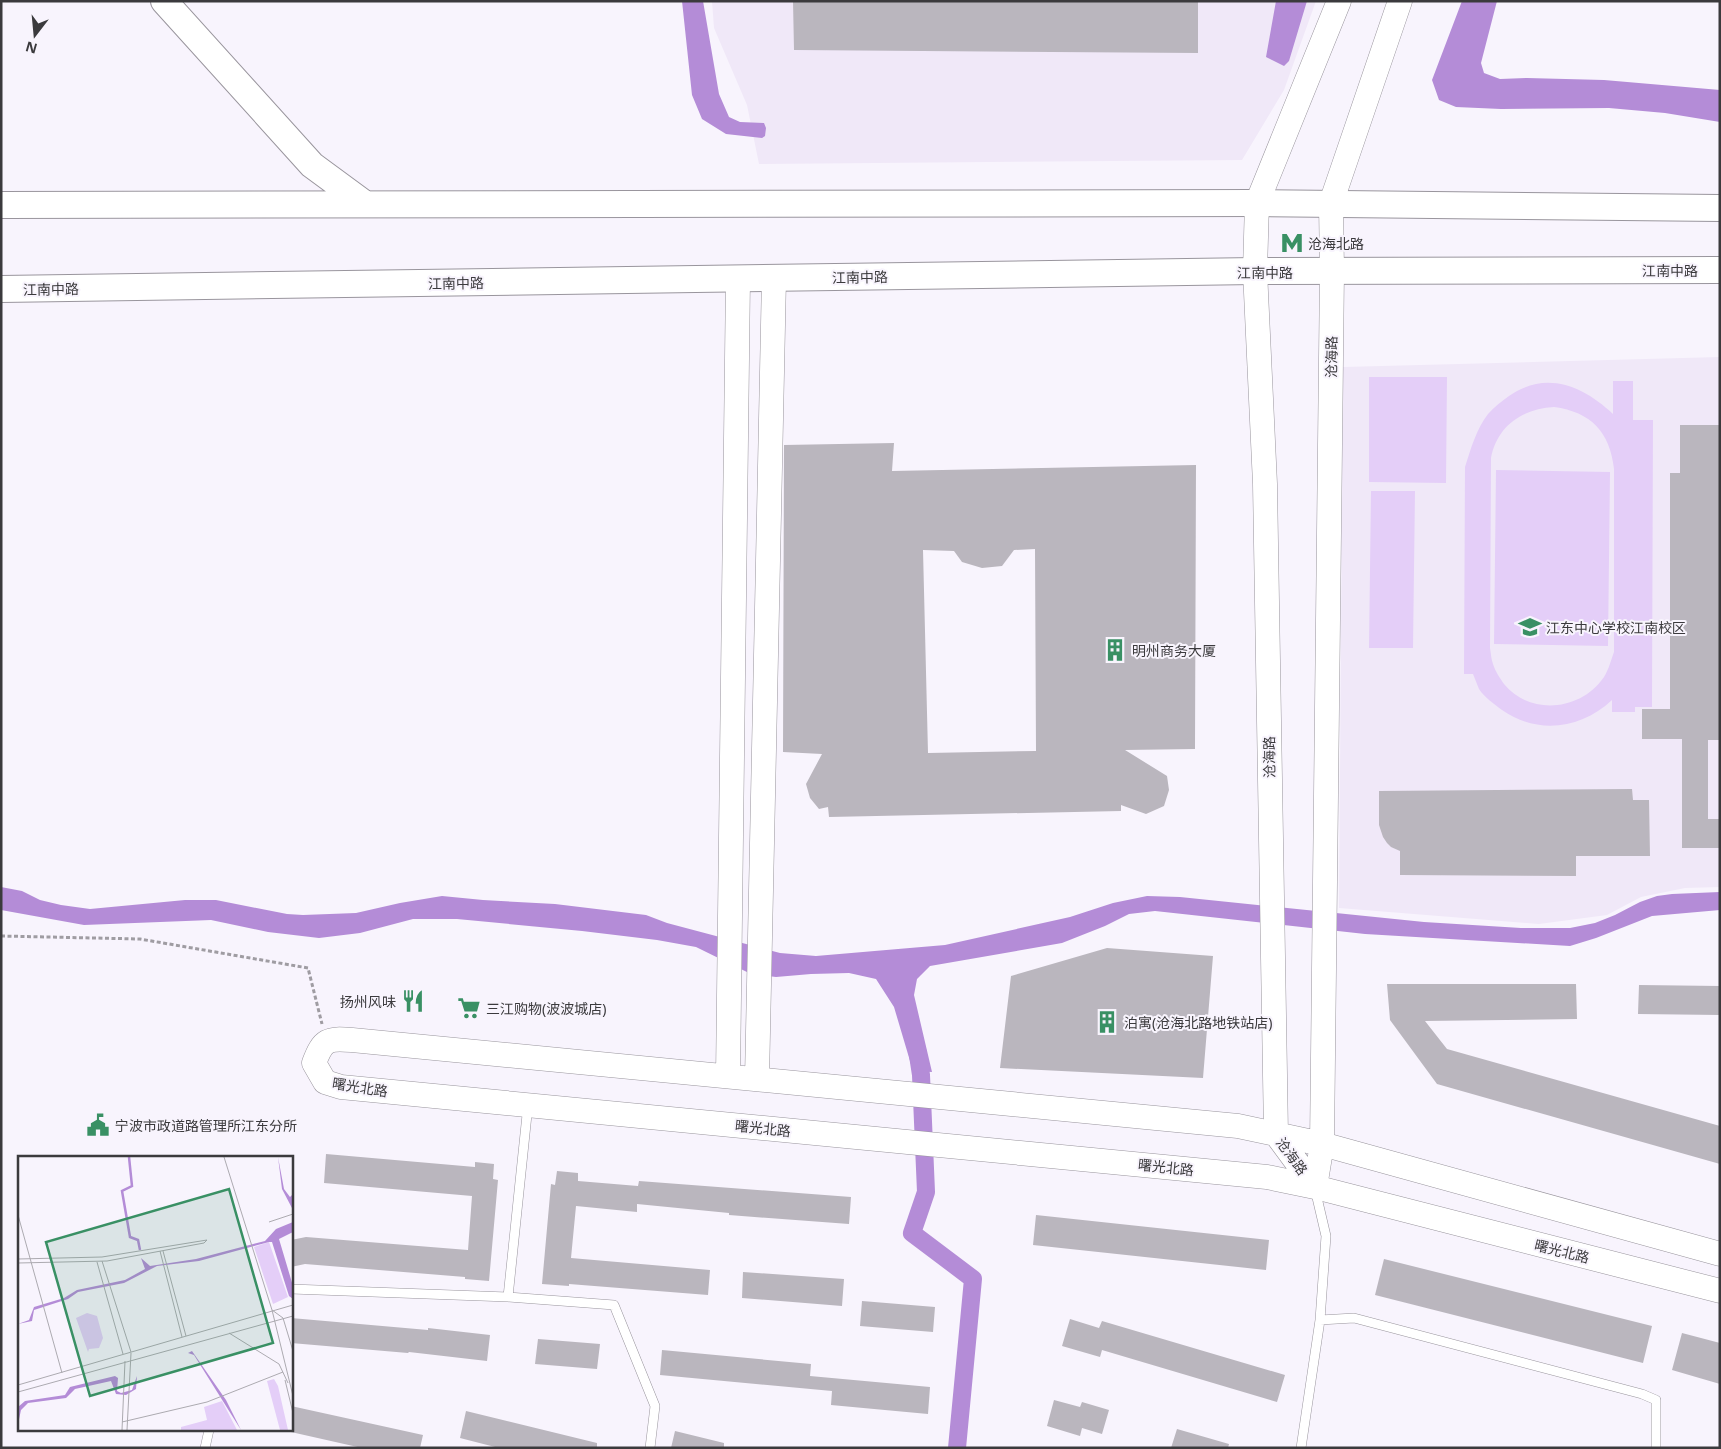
<svg xmlns="http://www.w3.org/2000/svg" width="1721" height="1449" font-family="'Noto Sans','Noto Sans SC',sans-serif">
<style>
.built{fill:#f0e8f8}
.green{fill:#e4cef8;fill-rule:evenodd}
.water{fill:#b48cd7}
.lines{fill:none;stroke-linecap:round;stroke-linejoin:round}
.canal{stroke:#b48cd7;stroke-width:18}
.building{fill:#bab6be;fill-rule:evenodd}
.lane-casing{stroke:#99959d;stroke-width:10}
.secondary-casing{stroke:#99959d;stroke-width:25}
.primary-casing{stroke:#99959d;stroke-width:28}
.path{stroke:#9f9ca2;stroke-width:3;stroke-dasharray:4 2.5;stroke-linecap:butt}
.lane{stroke:#fff;stroke-width:9}
.secondary{stroke:#fff;stroke-width:24}
.primary{stroke:#fff;stroke-width:26}
.labels{text-anchor:middle;dominant-baseline:central;stroke-width:4;stroke-linejoin:round;paint-order:stroke}
.poi-label{font-size:14px;fill:#3b3a3d;stroke:#f8f4fd;text-anchor:start}
.street-label{font-size:14px;fill:#3b3a3d;stroke:#f8f4fd}
.inset-river{fill:none;stroke:#b48cd7;stroke-width:2.5}
.inset-road{fill:none;stroke:#acaab0;stroke-width:1}
.view{fill:#399064;fill-opacity:0.15;stroke:#399064;stroke-width:2.5}
.inset-edge{fill:none;stroke:#3b3a3d;stroke-width:2.5}
</style>
<rect width="100%" height="100%" fill="#f8f4fd"/>
<path class="built" d="M712 1H1316L1284 90 1242 160 759 164 747 105 714 28Z
M1720 357V887L1685 888 1641 897 1607 915 1539 924 1339 908 1343 367Z"/>
<path class="green" d="M1369 377H1447L1446 483 1369 482Z
M1613 381H1633V420H1653L1652 707H1635V712H1612V700C1581 729 1538 735 1502 710 1494 704 1484 697 1479 689 1477 684 1475 679 1473 674H1464L1465 467C1471 448 1476 430 1488 414 1494 407 1502 401 1509 396 1546 370 1583 386 1613 414ZM1554 407C1591 412 1610 432 1614 469V652C1611 660 1609 669 1604 677 1581 711 1530 716 1504 684 1500 678 1495 671 1493 664 1491 659 1491 653 1490 648L1491 458C1497 426 1522 409 1554 407Z
M1496 470 1610 472 1608 646 1494 644Z
M1371 491H1415L1413 648H1369Z"/>
<path class="water" d="M682 1H703L719 94 729 117 740 122 764 123 766 128 765 136 762 138 726 134 702 119 692 95Z
M1276 1H1307L1289 61 1284 66 1266 57Z
M1462 1H1497L1481 63 1484 73 1500 79 1527 78 1604 80 1720 90V122L1665 113 1609 108 1501 109 1456 107 1439 100 1432 80Z
M1 887 22 891 40 900 61 905 90 909 185 900H216L287 914 303 915 356 913 400 903 442 896 483 900 555 904 646 915 667 923 780 953 816 956 945 945 1070 917 1113 903 1147 896 1180 897 1424 922 1521 928H1570L1595 923 1615 915 1640 902 1657 896 1672 894 1720 892V910L1652 916 1596 938 1570 946 1365 934 1155 911 1129 914 1105 926 1062 943 930 966 917 979 914 995 932 1072 913 1071 894 1007 876 979 849 973 811 974 776 977 751 974 696 947 657 940 582 931 457 919H413L360 933 319 938 268 932 211 920 84 925 1 910Z"/>
<g class="lines">
<path class="canal" d="M917 1049 921 1075 926 1192 912 1233 973 1279 957 1448"/>
</g>
<path class="building" d="M793 1H1198V53L794 50Z
M1680 425H1720V740H1708V819H1720V848H1682V739H1642V709H1670V473H1680Z
M894 443 892 471 1196 465 1195 749 1125 750 1167 776 1169 790 1164 806 1146 814 1121 805V811L829 817 828 807 819 809 810 798 806 784 822 754 783 752 784 445ZM1035 549 1036 751 928 753 923 550 954 551 962 562 982 568 1002 566 1014 550Z
M1632 789 1633 800H1649L1650 856H1576V876L1400 875V851L1391 847 1387 843 1383 837 1379 825V791Z
M1107 948 1213 956 1203 1078 1000 1068 1011 976Z
M1387 984H1576L1577 1019 1425 1021 1447 1049 1720 1126V1164L1437 1084 1390 1020Z
M1639 985 1720 986V1015L1638 1014Z
M326 1154 475 1167V1162L494 1164 493 1179 498 1180 489 1281 465 1279V1277L305 1264 291 1267V1240L306 1237 468 1250 472 1196 324 1183Z
M557 1171 578 1173V1181L638 1186 639 1181 851 1197 849 1224 729 1215V1213L637 1204V1212L576 1206 571 1258 710 1270 708 1295 569 1284V1286L542 1284 551 1184 555 1185Z
M1036 1215 1269 1240 1266 1270 1033 1245Z
M1384 1259 1652 1326 1643 1363 1375 1295Z
M743 1272 844 1279 842 1306 742 1298Z
M862 1301 935 1307 933 1332 860 1326Z
M291 1318 428 1330V1328L490 1335 487 1361 409 1352 408 1353 291 1343Z
M1070 1319 1099 1328 1102 1321 1285 1375 1277 1402 1102 1350 1100 1357 1062 1346Z
M1682 1333 1720 1343V1384L1672 1370Z
M538 1339 600 1344 597 1369 535 1364Z
M662 1350 811 1364 810 1376 930 1387 928 1414 831 1405 832 1391 660 1375Z
M1054 1400 1080 1407 1082 1402 1109 1410 1102 1434 1082 1428 1080 1436 1047 1426Z
M291 1406 423 1435 420 1448H362L291 1432Z
M466 1411 597 1443V1448H499L460 1438Z
M1177 1429 1229 1444 1228 1448H1171Z
M675 1431 724 1443V1448H671Z"/>
<g class="lines">
<defs>
<path id="lane" d="M528 1105 508 1297 614 1305 655 1406 650 1448
M291 1289 508 1297
M1320 1320 1354 1318 1642 1394 1656 1400V1448
M205 1448 209 1430
M1301 1448 1320 1320 1326 1236 1315 1189"/>
<path id="secondary" d="M728 1076 738 279
M757 1079 774 278
M1315 1187 1276 1134 1265 484 1255 271 1257 203 1339 1
M1315 1187 1322 1144 1332 271 1331 203 1400 1
M1720 1254 1322 1144 1238 1126 352 1040C328 1038 323 1039 314 1063L325 1082 341 1087 1267 1177 1315 1187 1720 1291"/>
<path id="primary" d="M164 1 312 165 365 204
M1 205 1257 203 1720 208
M1 289 1255 271 1720 270"/>
</defs>
<use href="#lane" class="lane-casing"/>
<use href="#secondary" class="secondary-casing"/>
<use href="#primary" class="primary-casing"/>
<path class="path" d="M1 936 140 939 308 968 322 1024"/>
<use href="#lane" class="lane"/>
<use href="#secondary" class="secondary"/>
<use href="#primary" class="primary"/>
</g>
<defs>
<symbol id="metro-bare" viewBox="-9 -9 18 18"><path d="M-5.5 5V-5H-3L0 0L3-5H5.5V5H3V-.5L0 4L-3-.5V5Z" fill="#399064" stroke="#f8f4fd" stroke-width="2.5" paint-order="stroke"/></symbol>
<symbol id="school-bare" viewBox="-9 -9 18 18"><path d="M0-5L7-2L0 1L-7-2ZM-4 1L0 2.5L4 1V4Q0 6-4 4Z" fill="#399064" stroke="#f8f4fd" stroke-width="2.5" paint-order="stroke"/></symbol>
<symbol id="building-bare" viewBox="-9 -9 18 18"><path d="M-4-6H4V6H1V3H-1V6H-4ZM-2.5-4.3h1.7v1.8h-1.7ZM.8-4.3h1.7v1.8H.8ZM-2.5-1h1.7V.8h-1.7ZM.8-1h1.7V.8H.8Z" fill="#399064" stroke="#f8f4fd" stroke-width="2.5" paint-order="stroke"/></symbol>
<symbol id="restaurant-bare" viewBox="-9 -9 18 18"><path d="M-5-6h1v4h1v-4h1v4h1v-4h1v5L-1.5 .5V6h-2V.5L-5-1ZM5-6V6H3V1.5H1.5Q1.5-4 5-6Z" fill="#399064" stroke="#f8f4fd" stroke-width="2.5" paint-order="stroke"/></symbol>
<symbol id="supermarket-bare" viewBox="-9 -9 18 18"><path d="M-6-5.5h2.5l.6 2H6L4.5 2H-2.5L-4.4-4H-6ZM-1.5 3.2a1.3 1.3 0 1 0 .1 0ZM3 3.2a1.3 1.3 0 1 0 .1 0Z" fill="#399064" stroke="#f8f4fd" stroke-width="2.5" paint-order="stroke"/></symbol>
<symbol id="civic-bare" viewBox="-9 -9 18 18"><path d="M-.6-6.5H3V-4.5H.6V-3L4-1V1h2V6H-6V1h2V-1L-.6-3ZM-1.2 2.5V6h2.4V2.5Z" fill="#399064" stroke="#f8f4fd" stroke-width="2.5" paint-order="stroke"/></symbol>
</defs>
<g fill-rule="evenodd">
<use href="#metro-bare" x="1276" y="227" width="32" height="32"/>
<use href="#school-bare" x="1514" y="611" width="32" height="32"/>
<use href="#building-bare" x="1099" y="634" width="32" height="32"/>
<use href="#restaurant-bare" x="397" y="985" width="32" height="32"/>
<use href="#supermarket-bare" x="453" y="992" width="32" height="32"/>
<use href="#building-bare" x="1091" y="1006" width="32" height="32"/>
<use href="#civic-bare" x="82" y="1109" width="32" height="32"/>
</g>
<g class="labels">
<g class="poi-label">
<text x="1308" y="243">沧海北路</text>
<text x="1546" y="627">江东中心学校江南校区</text>
<text x="1132" y="650">明州商务大厦</text>
<text x="396" y="1001" text-anchor="end">扬州风味</text>
<text x="486" y="1008">三江购物(波波城店)</text>
<text x="1124" y="1022">泊寓(沧海北路地铁站店)</text>
<text x="115" y="1125">宁波市政道路管理所江东分所</text>
</g>
<g class="street-label">
<text x="1670" y="270">江南中路</text>
<text x="1265" y="272">江南中路</text>
<text transform="translate(860 277) rotate(-1)">江南中路</text>
<text transform="translate(456 283) rotate(-1)">江南中路</text>
<text transform="translate(51 289) rotate(-1)">江南中路</text>
<text transform="translate(1331 357) rotate(-89)">沧海路</text>
<text transform="translate(1269 757) rotate(-91)">沧海路</text>
<text transform="translate(360 1087) rotate(9)">曙光北路</text>
<text transform="translate(763 1128) rotate(6)">曙光北路</text>
<text transform="translate(1292 1156) rotate(54)">沧海路</text>
<text transform="translate(1166 1167) rotate(6)">曙光北路</text>
<text transform="translate(1562 1251) rotate(14)">曙光北路</text>
</g>
</g>
<g transform="translate(18 1156)">
<rect width="275" height="275" fill="#f8f4fd"/>
<path d="M251 86 270 141 255 148 236 91ZM69 157 79 160 85 182 81 192 71 193 70 196 58 162ZM256 223 260 230 270 274H262L249 225ZM204 245 219 274H163V271L189 264 186 251Z" fill="#e4cef8"/>
<path d="M260 1 266 33 272 41 275 38V54L264 33ZM275 66V76L261 83 275 130V143L271 140 254 86H251L181 105 139 110 106 127 60 136 50 143 16 154 14 165 0 168 11 164 16 151 46 142 59 134 107 124 127 113 123 102 132 110 178 103 247 85 258 73ZM174 195 208 244 223 274 176 199 170 197ZM97 220 100 222 99 235 103 237 114 234 119 220 118 233 108 239 98 238 93 225 57 233 48 242 10 247 3 254 0 268V251L7 245 47 239 52 231Z" fill="#b48cd7"/>
<path class="inset-river" d="M111 1 114 30 104 35 112 81 120 84 122 94"/>
<path class="inset-road" d="M206 1 254 154 275 240M0 59 44 217M251 66 275 58M142 95 164 181M145 95 168 180M0 103 84 101 189 84 186 87 89 105 0 107M84 105 113 196M79 106 105 198M254 154 265 162 275 195M211 177 261 208 270 227M267 224 275 257M0 229 275 149M0 236 275 160M104 266 189 246 265 216M104 274 107 205M109 274 113 197"/>
<path class="view" d="M211 33 255 187 72 240 28 86Z"/>
<rect width="275" height="275" class="inset-edge"/>
</g>
<rect width="1721" height="1449" fill="none" stroke="#3b3a3d" stroke-width="5"/>
<g transform="translate(35 35) rotate(196)" stroke="#f8f4fd" stroke-width="4" paint-order="stroke">
<path d="M0-4L9 19L0 12L-9 19Z" fill="#3b3a3d"/>
<text y="-8" font-size="14" font-weight="bold" text-anchor="middle" fill="#3b3a3d">N</text>
</g>
</svg>
